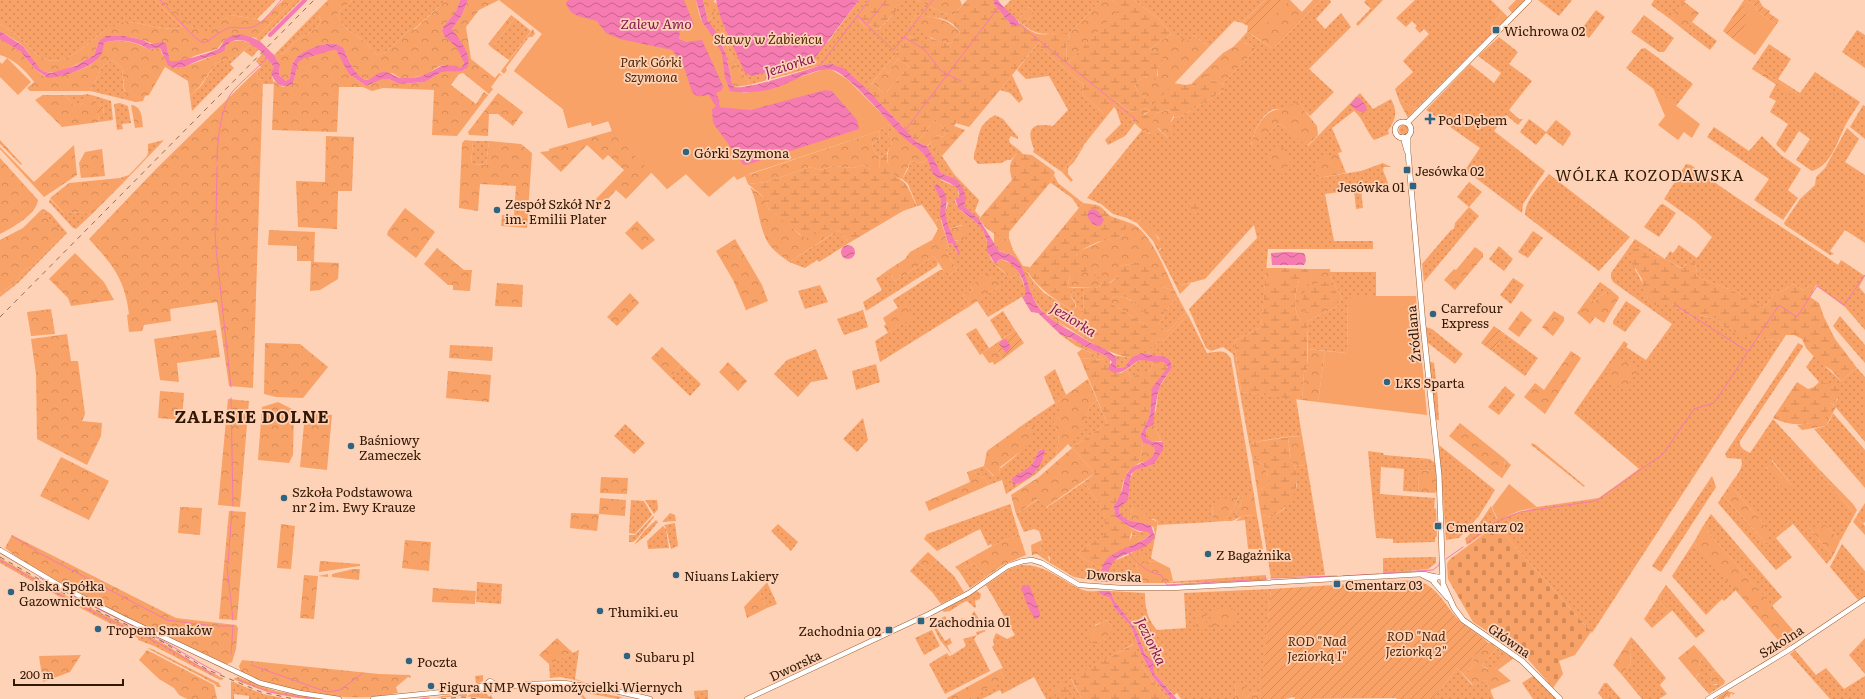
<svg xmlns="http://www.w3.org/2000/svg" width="1865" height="699" font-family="Literata,serif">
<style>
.grass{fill:url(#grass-dots);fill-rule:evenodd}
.forest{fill:url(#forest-crowns)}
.wetland{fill:url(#wetland-marsh)}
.cemetery{fill:url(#cemetery-stones)}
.park{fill:#f8a267}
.garden{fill:url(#garden-furrows)}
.water{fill:url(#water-waves)}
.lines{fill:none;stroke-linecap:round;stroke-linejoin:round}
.stream{stroke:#f57bb1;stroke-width:1}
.canal{stroke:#f57bb1;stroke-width:4}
.river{stroke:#f57bb1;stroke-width:7}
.tertiary-casing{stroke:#9d5e31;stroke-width:5.5}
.secondary-casing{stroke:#9d5e31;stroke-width:6}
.tertiary{stroke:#fff;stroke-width:4.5}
.secondary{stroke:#fff;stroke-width:5}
.rail{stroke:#8f6e57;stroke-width:1;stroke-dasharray:5 5;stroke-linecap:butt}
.poi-dot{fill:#2f6480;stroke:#fed2b7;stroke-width:1.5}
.labels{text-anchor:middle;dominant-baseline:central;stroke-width:3.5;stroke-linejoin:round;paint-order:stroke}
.poi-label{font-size:13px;fill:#311805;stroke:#fed2b7;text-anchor:start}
.park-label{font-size:13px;font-style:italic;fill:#512705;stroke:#fed2b7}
.street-label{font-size:13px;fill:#311805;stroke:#fed2b7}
.water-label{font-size:14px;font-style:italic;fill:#861953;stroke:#fed2b7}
.quarter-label{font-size:15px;letter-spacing:1px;fill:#311805;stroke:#fed2b7}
.district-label{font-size:17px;font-weight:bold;letter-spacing:1px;fill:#311805;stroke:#fed2b7}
</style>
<defs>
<pattern id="grass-dots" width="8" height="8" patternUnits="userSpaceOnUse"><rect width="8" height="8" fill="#f8a267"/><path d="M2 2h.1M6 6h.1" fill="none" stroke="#d58b58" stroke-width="1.8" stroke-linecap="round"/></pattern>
<pattern id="forest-crowns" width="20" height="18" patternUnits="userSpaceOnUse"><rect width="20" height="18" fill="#f8a267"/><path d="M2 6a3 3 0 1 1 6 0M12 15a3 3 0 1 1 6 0" fill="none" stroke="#d58b58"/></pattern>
<pattern id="wetland-marsh" width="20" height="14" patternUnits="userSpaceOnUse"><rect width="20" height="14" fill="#f8a267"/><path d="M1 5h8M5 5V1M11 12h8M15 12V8" fill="none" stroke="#d58b58"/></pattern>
<pattern id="cemetery-stones" width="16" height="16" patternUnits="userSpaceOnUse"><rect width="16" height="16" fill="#f8a267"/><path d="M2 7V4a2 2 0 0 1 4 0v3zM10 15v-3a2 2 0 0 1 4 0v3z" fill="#d58b58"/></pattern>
<pattern id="garden-furrows" width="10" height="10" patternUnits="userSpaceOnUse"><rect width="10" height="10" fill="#f8a267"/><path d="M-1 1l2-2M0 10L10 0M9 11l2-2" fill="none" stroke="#d58b58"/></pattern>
<pattern id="water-waves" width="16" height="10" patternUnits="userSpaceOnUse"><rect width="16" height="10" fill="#f57bb1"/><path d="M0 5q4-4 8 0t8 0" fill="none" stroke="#c7648e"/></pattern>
</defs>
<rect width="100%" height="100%" fill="#fed2b7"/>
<path class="grass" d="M0 0H155L182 27C172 34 136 20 120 22 114 29 104 30 97 36 83 49 60 69 40 57 33 53 29 45 23 40 16 34 8 29 0 24Z
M164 0H276L257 19 230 15 227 19 226 17C221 22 215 30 209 32 196 37 173 9 164 0Z
M294 0H301L259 42 256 38Z
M352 0H446L413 30H409L386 52 377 55C372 50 367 43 361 39 348 29 344 30 337 14Z
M859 0H868L857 16 860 21 866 28 870 24 878 30 891 17 899 0H917L943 13 954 15 948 21 940 18 916 15 910 23 920 28 932 39 927 45 910 36 867 89C852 76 843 63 822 65L749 85 748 80 736 66 725 42H721L708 21 712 17 713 2 828 42Z
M1011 0H1101L1068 35C1048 31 1040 39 1024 25L1034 12 1029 7 1017 20 1003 8Z
M1134 0H1265L1242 23 1234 21 1209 47 1194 35 1188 42 1171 34 1159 19Z
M1321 0H1330L1331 2 1316 19 1325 29 1341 13 1351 27 1309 69 1334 92 1310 116 1304 110 1300 102C1295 104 1288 110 1283 110 1278 110 1275 108 1270 111 1259 118 1251 137 1251 149L1278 124 1283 126 1308 146 1360 93 1373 109 1391 99C1398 113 1396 118 1388 131L1389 134 1374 140C1366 131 1363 118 1354 111L1332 128 1342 152 1338 153 1318 178 1361 171 1383 163 1391 167H1384L1383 170 1389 186 1361 190 1363 208 1356 209 1354 190 1325 194 1334 241H1373V249H1268L1261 327 1234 341 1241 392 1296 398 1302 436 1284 437 1249 443 1233 354 1223 347 1211 351 1206 348 1189 309 1257 238 1254 225 1205 279 1181 285 1177 280H1173L1158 251 1161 249 1159 238 1140 220 1137 223 1127 218 1113 214 1101 204 1087 198 1142 130 1150 134 1157 128 1168 138 1170 123 1174 118 1184 115 1224 90V86L1222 84 1256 49 1240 40 1247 32 1273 49Z
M1379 0H1383L1358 26 1356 24Z
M1415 0H1491L1503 12 1490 26 1495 30 1417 108 1408 105 1402 100 1400 103 1395 89 1413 72 1403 61 1429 34 1424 29 1420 33 1415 28 1417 26 1412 21 1406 27 1396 18Z
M1538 0H1572L1559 16Z
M1654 0H1686L1670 19 1651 5Z
M1596 10 1605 17 1589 38 1580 31Z
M317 11 321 21 317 28 294 42 284 53 274 55Z
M1644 15 1674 38 1664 52H1659L1631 32Z
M515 18 531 31 509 60 492 48Z
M1692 22 1717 41 1710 50 1685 31Z
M1857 30 1865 35V68L1842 52Z
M1499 37 1518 52 1509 64 1532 81 1509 110 1519 119H1523L1518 125 1506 115 1494 131 1545 171 1523 204 1522 213 1465 170 1480 148 1426 110 1470 64 1494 83 1501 73 1478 56Z
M1039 42 1041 44V48L1084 85 1082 92 1084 96 1107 116 1062 172 1033 152 1034 149C1026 129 1031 122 1053 126L1068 110 1049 76 1026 79 1017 70Z
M252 44 259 49 252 57 244 51 230 64 234 68 192 111 190 96 201 86 216 63 234 57Z
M1769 44 1791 59 1778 79 1800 93 1815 72 1860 102C1855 110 1849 118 1845 126 1837 142 1831 166 1812 171L1796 160 1810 139 1799 131 1785 153 1776 144 1788 124 1770 112 1776 101 1769 97 1776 84 1797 97 1799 95 1754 66Z
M1645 48 1693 84 1676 106 1626 68 1641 49Z
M263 53 274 67 272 77 274 84H263V80L257 79 258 69 261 67 256 61Z
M112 60 122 68 124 91 136 102 90 91 103 66Z
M1012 75 1023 99 1019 103 1010 93 1000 90Z
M64 95H83V103L80 105H74Z
M95 96 111 101 113 120 99 122 98 115 104 114 103 105 96 106Z
M120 103 128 106 131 123 122 124 123 129 117 130 114 104Z
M1116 104 1132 117 1131 119 1135 123 1125 136 1108 145 1105 140 1121 124 1116 109 1114 108Z
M1863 105 1865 106V139L1850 127Z
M995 115 1003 119 1018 137V139L1011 136 1009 139 1010 143 1019 150 1011 160H1007L1001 163 978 164 974 159V154C981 135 975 127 995 115Z
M1529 119 1546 132 1556 120 1570 131 1571 134 1563 146 1546 133 1536 145 1520 132Z
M891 123 895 127 888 133 892 143 887 153 880 157 874 151 872 144 879 140 880 135 879 131Z
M1399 130a5 5 0 1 1 10 0a5 5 0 1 1-10 0Z
M1714 127 1749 151 1762 136 1781 155 1801 169 1788 190 1798 198 1783 220 1754 200 1769 179 1707 137Z
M1847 128 1859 139 1845 162 1865 175V243L1845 230 1830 251 1834 254 1830 255 1785 225 1784 223 1800 199 1815 185 1816 177 1825 168Z
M164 140 124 182 120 178 129 175 147 156 148 153V144Z
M473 141H489L486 165 471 164Z
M929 144 942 156 954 174 979 200 975 211 980 217 979 219 964 206 956 179 941 173 927 147Z
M928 159C932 169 935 179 947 183 952 185 954 185 958 189L959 197 955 198C954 210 971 217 979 225 989 235 985 247 991 259 996 267 1004 272 1011 278L1019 273 1026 290 1025 295 988 317 977 301 1001 285 970 286 973 290 963 296 970 306 880 362 875 341 913 317 905 304 898 308 893 300 940 270H943L947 276 957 270 945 250 949 247 948 243H952L957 252 958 248 953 240 958 241 969 228 961 225 949 229 945 214 948 203 936 189 941 200V221L938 219 934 222 922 205 917 206 908 184 902 179 907 171 911 161 922 163Z
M1686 164 1691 165C1738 201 1790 231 1838 265L1841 260 1865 276 1859 287 1865 294V330L1845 307 1816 285H1811L1804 290 1793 284 1781 292 1774 293 1767 304 1761 307 1738 293 1698 277 1695 264H1686L1683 268C1676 267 1672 260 1665 259 1656 257 1647 251 1638 247L1635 270C1643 280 1643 290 1649 300L1662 304H1672L1695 320 1699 315 1717 319 1724 327 1757 338 1761 341 1769 339 1782 341 1592 633 1496 525 1467 545 1465 539 1476 528 1491 506 1497 519 1537 507 1599 498 1639 469 1574 413 1624 341 1628 344 1626 347 1646 360 1672 324 1613 282 1611 278V273L1635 239 1665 259 1670 251 1673 253 1679 245 1697 258 1712 237 1695 221 1664 199Z
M1549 174 1630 237 1599 271 1525 215C1525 200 1540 186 1549 174Z
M1054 175 1058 183 1083 203 1079 208 1072 198 1051 183 1049 184Z
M1469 182 1482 192 1469 207 1479 216 1424 282 1422 264 1451 230 1454 229 1455 223 1469 207 1457 197Z
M50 199 64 213 83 212 91 215 76 229 73 228 49 202Z
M1663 204 1676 213 1659 237 1644 227 1660 205Z
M44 209 51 214 67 233 18 283 0 297V294L16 281 22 272 33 265 62 234 41 210Z
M839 230 849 243 819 262 817 260 805 268 789 262Z
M1533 231 1543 238 1528 258 1518 252Z
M1499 246 1513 259 1504 271 1489 259Z
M934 256 938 262 937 266 866 311 863 302 882 290 876 279 888 270 895 281Z
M1330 272H1376V297H1348L1347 353 1308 349V321L1338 306 1342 297 1331 279Z
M1513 278 1524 285 1511 304 1500 295Z
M1033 281 1044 293 1059 302 1050 314 1053 318 1067 328C1050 321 1036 308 1030 290L1035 289Z
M1600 282 1611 290 1603 294 1594 302 1588 298Z
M820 285 828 302 805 309 798 291Z
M1074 288H1083L1084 312 1076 306 1075 302 1071 296Z
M1178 297 1186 312 1167 332 1158 325 1162 320 1165 311Z
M1626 301 1641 311 1625 332 1613 324V321Z
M863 310 868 327 844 335 837 319Z
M1003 311 1015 330 1002 339 990 320Z
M1188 315 1207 353C1218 352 1225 348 1231 359L1254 495H1243C1242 505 1236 511 1232 521H1224L1234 508 1239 496 1212 504 1213 522 1158 525V522L1154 519H1149L1133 507 1128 520 1119 513V508C1122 503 1129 500 1129 493 1131 469 1130 472 1154 464L1163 442 1161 441 1154 424 1153 418 1156 410 1159 388 1172 367 1170 360 1166 357 1147 354 1161 338 1163 341Z
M1840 316 1865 345V363L1833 326Z
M1426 327 1432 329 1463 354 1455 364 1428 343Z
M976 328 989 348 980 355 966 334Z
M1505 334 1538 358 1525 376 1492 351Z
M1061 335C1073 338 1082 345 1093 350 1099 353 1105 355 1110 359V366L1108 368 1103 358 1076 346Z
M1798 343 1802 345 1803 347 1740 441C1739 448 1745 450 1750 453L1773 419 1818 468 1817 470 1855 514 1840 541 1825 524 1820 527H1808L1833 556 1827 564 1793 524 1776 538 1792 557 1776 570 1718 503 1723 495 1767 545 1763 523 1730 485C1734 478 1745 468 1741 459L1727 458 1725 454ZM1772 460 1792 485 1766 468Z
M816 349 828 379 811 382 798 397 774 374 787 360Z
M1113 355 1131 358 1125 367 1119 368 1116 367 1117 359Z
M1814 356 1841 381 1857 368 1865 377V442L1833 404 1838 399 1830 385 1819 382 1806 367Z
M1140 360H1155L1148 373 1131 377 1126 370Z
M1429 361 1434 363 1436 379 1431 378Z
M876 364 880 382 856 390 852 371Z
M681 365 701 384 690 396 670 377Z
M1055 369 1066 395 1055 403 1065 407 1054 422 1059 438 1056 456 1036 474 1006 494 1002 480 989 485 985 478 978 476 973 470 984 466 993 476 1000 473 999 468H1001C1015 456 1033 445 1033 426L1027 429 1024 424 1055 403 1044 377ZM1042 449 1044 456 1036 471 1016 485V476C1028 469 1034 465 1038 451Z
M1505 386 1515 395 1499 415 1488 407Z
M1437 387 1439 420H1436L1432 388Z
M1097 400 1107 423 1072 448 1068 444C1079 432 1087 423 1089 407Z
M1833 413 1865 450V488L1814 429 1826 426 1830 420Z
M863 418 868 440 857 452 843 439Z
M625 424 645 443 634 454 614 436Z
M1532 443 1536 445 1585 486 1584 487 1534 447 1531 445Z
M1439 445 1495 490 1479 516 1459 538 1446 540Z
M1368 451 1383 453 1384 455 1430 459 1435 463 1436 471 1419 470 1418 492 1403 491 1404 469 1381 467 1380 494 1435 498 1434 508 1436 509 1437 536 1435 538V542L1393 543V539L1376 538Z
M1505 459 1511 465 1502 478 1499 476 1504 467Z
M1307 465 1325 575 1271 578 1263 528 1266 530 1272 521V517L1284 509 1297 486 1295 466Z
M1712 476 1716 487 1661 572 1652 566Z
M1084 482C1097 501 1110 513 1104 537L1087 545 1077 555 1102 569 1101 582 1074 577 1050 563V557L1040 551 1042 540 1039 531 1034 529 1024 532 1016 514 1039 499 1046 508Z
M631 500 644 501 652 515 635 534 629 533Z
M645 500H657L658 509 654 514Z
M1865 503V522L1863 524 1856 517Z
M1010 504 1019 534 992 546 991 544 988 546 980 529 937 551 924 539 927 534Z
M670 513 675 515 676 521 662 522Z
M1711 514 1782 597 1772 606 1703 526Z
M1257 515 1263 549H1248L1245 520 1236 521 1242 516Z
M653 516 654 517 636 540 633 542H629V535H635Z
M656 520 658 522 649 533 634 545 644 531Z
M675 523 678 546 671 549 666 528 664 525Z
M778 524 798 542 791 551 771 531Z
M663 526 666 529 669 548 648 549 647 541Z
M1157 527 1151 558 1156 561 1146 562 1143 560 1136 562 1139 577 1142 583 1107 582C1108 556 1116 563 1133 552 1141 547 1148 539 1155 533L1154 528Z
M1131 528 1139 532H1148L1150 535 1141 541 1137 535 1132 536Z
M1694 542 1736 590 1724 601 1722 599 1706 615 1672 576Z
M1842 544 1865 571V596L1858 600 1830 567Z
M1436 557V563L1428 569 1383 573V558Z
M0 558 70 598 161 642 198 665 224 679 220 680 154 646 138 640V638L67 601 0 563Z
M937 560 954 576 964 592 941 604 932 592 910 571 918 562 927 571Z
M974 563 986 577 970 588 959 571Z
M1021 565C1046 564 1061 581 1083 590 1088 592 1093 591 1098 591L1100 594 1110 598 1115 609 1131 626 1141 653 1153 677 1172 699H1167L1143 668 1133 644 1071 679 1082 699H1046L1034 677 1002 694 1000 690 982 699H968L1004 678 1000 669 1003 668 992 647 994 645 993 640 996 633 1007 639 1015 635 986 585 1011 568ZM1107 620 1112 627 1104 640 1095 625Z
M1266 575V581L1165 583 1168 582Z
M477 582 502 584 501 604 476 602Z
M767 582 777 604 767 608 759 591Z
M1666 585 1705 631 1696 638 1659 595Z
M1271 589 1261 694 1251 693 1247 698 1236 684 1235 699H1181L1177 693 1174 695 1154 673 1149 657 1145 654 1136 629 1114 600 1110 591 1145 593C1145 607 1147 619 1157 630L1186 628 1184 593Z
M977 591 981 594 980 599 975 601 976 607 975 608 967 601 962 603 960 600Z
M1657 599 1669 613 1652 628 1644 619Z
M974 611 979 619 970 626 964 623 957 622 962 618 966 619 969 624H972L973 621 971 616Z
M945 616 949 624 952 623 954 625 947 628 942 627 938 620Z
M932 619 933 620 932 621 945 641 950 638 952 643 947 646 952 655 966 646 963 639 977 635 976 632 985 630 986 631 977 635 974 639 990 671 945 694 929 664 947 653 949 656 952 655 940 640 931 622Z
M932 630 940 646 924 655 915 638Z
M1865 638V674L1849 655Z
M1635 641 1666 678 1660 685 1667 694 1659 699H1642L1622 675 1631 664 1630 649Z
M147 648 152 649 219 683 221 687H217L215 684Z
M1497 648 1508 655 1495 669H1488L1482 665Z
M579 650 575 679 585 682 560 677 550 678 549 664Z
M1795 650 1816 675 1826 668 1844 689 1865 676V699H1830L1790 654Z
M1703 655 1716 671 1712 672 1710 680 1712 684 1716 685 1725 681 1724 684 1709 694 1695 678 1699 674V666Z
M1457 668 1472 685 1486 680 1494 699H1433Z
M483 675V681L476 684 475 676Z
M1533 676 1556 699H1533L1522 683Z
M238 677 276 691 322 699C289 699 264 692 233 679Z
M231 681 263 694 288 699H249V696L234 694V699H231Z
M1604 683H1607L1621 699H1603L1598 693Z
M576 689H578L633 699 622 697 618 699 581 692 586 699H583Z
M708 690V699H695L694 691Z
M483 692 488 695 489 697 491 695 493 699 462 696 437 698 442 696 467 694V696L474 693Z"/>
<path class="forest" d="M155 0H164L193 28 196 27C209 39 216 26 226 17L227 18 230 15 257 19 261 22 283 0H294L256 38 243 35 223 42 217 49 194 56 185 61 174 63 170 62 167 49 143 40 124 36 99 41 94 55C82 62 52 80 40 69 33 63 30 53 23 46 17 40 7 36 0 31V24C8 29 16 34 23 40 29 45 33 53 40 57 60 69 83 49 97 36 104 30 114 28 120 22 135 20 172 34 182 27Z
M328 0H352L337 14C344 30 349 30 361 39 367 43 372 50 377 55L386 52 409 30H414L446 0H460L456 11 443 27 442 31 444 36 457 47 464 63 461 68 448 65 439 66 426 75 402 79 392 73 365 80C355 74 351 65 346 55 345 53 344 49 342 47 332 38 305 49 296 58 291 65 291 70 290 78L286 81 279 75 280 65 274 55 284 53 294 42 317 28 321 21 317 11Z
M468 0H499L479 10 466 27 471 59 495 78 499 73 503 76 500 75 491 87 493 89 489 94 463 73 459 74 451 85 476 104 484 92 488 95 457 136 432 135 434 90 383 88 372 91 363 87H339L337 132 272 130 274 81 283 87 293 84C295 78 295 69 298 63 302 55 328 50 336 50L353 77 366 86 383 79H389L399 84 425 82 442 72 465 70 466 50 452 29 462 15Z
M703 0H715L713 2 714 15 708 21Z
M917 0H960L962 5 954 15 943 13Z
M1101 0H1112L1121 8 1069 62 1067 61 1066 43 1070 36 1068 35Z
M1290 0 1302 12 1313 0H1321L1273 49 1254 36Z
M1366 0H1379L1371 9 1364 2Z
M1516 0H1525L1512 13 1508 8Z
M1683 1 1699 13 1685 31 1670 19Z
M1029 7 1034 12 1024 25 1017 20Z
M1503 12 1508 17 1495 30 1490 26Z
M511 15 515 18 492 48 488 44Z
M916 15C934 17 947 18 960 32L950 44C945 42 936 41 932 38 924 34 918 27 910 23Z
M533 29 535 34 532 37H529L506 68 507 70 504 74 501 71Z
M542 34 658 143 709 197 686 174 667 189 652 172 626 199 616 190 599 209 593 202 624 170 608 155 603 160 587 145 561 172 540 152 549 151V149L612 131 608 121 592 126 591 122 568 128 563 109 514 71Z
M1171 34 1188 41 1194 35 1209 47 1153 106C1148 99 1135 92 1135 84L1144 76 1147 78 1158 76V67L1163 61 1158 53 1153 55 1150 49Z
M0 38 20 51 35 69 44 76C62 75 85 73 98 58 102 54 102 48 104 43 118 38 136 42 148 49L160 48 162 54 176 68C184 68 221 54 225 48 226 47 226 45 228 43 237 39 244 40 252 44L234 57 216 63 200 86 190 96 188 81 165 67 149 95 145 96 143 101 136 102 125 96 122 68 112 60 103 66 90 91H30L27 88 34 82C26 71 13 58 0 55Z
M1240 40 1256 49 1222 84 1212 80 1194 87 1191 84 1223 53 1233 47Z
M721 42H725L736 66 748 80 749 85 734 87 732 83 726 54Z
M898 59 909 66 885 94 872 83 884 68 888 73Z
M1754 66 1799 95 1797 98 1752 69Z
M258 69 257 79 263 80 253 388 229 386 217 302 170 309 171 321 144 325 142 331 129 332 127 315 129 314C125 279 112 264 89 239L156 169Z
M498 93 523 112 513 126 498 114H489L488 136 469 135 468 132Z
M87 94 95 96 99 122 62 127 35 100 43 95H64L74 105H80L83 103V95Z
M1402 100 1408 105 1417 108 1408 118 1400 103Z
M1297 101 1300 102 1304 110 1317 126 1318 135 1307 146 1283 126 1278 124 1251 150C1251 134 1264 106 1283 110Z
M1118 102C1134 115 1128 112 1146 108L1150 111 1144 114V119L1152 122 1157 113 1168 110 1174 115 1170 123 1174 133 1168 138 1158 128 1153 133C1144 135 1137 125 1131 119L1132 117 1116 104Z
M131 105C142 106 142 118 143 127L135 128Z
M934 121 943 127 946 133 943 137 937 135 927 146 917 142Z
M895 127C904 140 919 146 928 159L922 163 911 161 902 179 895 177C887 163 884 158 892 143L888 133Z
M879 131 880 135 879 140 872 144 874 151 880 157 879 169H870L865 165 853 168 833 166 821 170 810 167 766 182 748 184 745 176Z
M326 136 354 137 352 191H338L337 229 298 227 296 181 325 182Z
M0 140 22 164 21 165 0 144Z
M465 140 473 141 471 164 486 165 489 141 521 144 532 153 527 228 501 226 502 215H514L516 186 480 184 478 211 459 208 462 143Z
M1085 144 1074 162 1068 168V174L1073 180 1071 182 1062 172Z
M74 145 77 175 44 197 0 149V147L34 182Z
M1279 147H1283L1291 163 1281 173 1266 159Z
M102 149 105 176 81 178 79 163 85 152Z
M1338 153 1346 173 1318 178 1316 172 1315 160Z
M0 158 38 200C37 214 12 228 0 234Z
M120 178 124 182 91 215 83 212 64 213 50 198 69 183Z
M750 187 765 198 769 210 788 224 800 235 817 233 826 238 789 262C784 258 779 255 774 250 758 235 760 206 750 187Z
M405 208 435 232 416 258 387 235 388 231Z
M41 210 63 234 33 265 22 272 16 281 0 294V240L23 228Z
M939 219 941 221 949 247 945 250 957 270 947 276 934 256 895 281 888 270 905 259 910 252 932 240 938 229 934 222Z
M1140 220C1146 224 1161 239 1162 246L1158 251 1153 241 1137 223Z
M637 221 655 240 642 250 625 233Z
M1130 223C1150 229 1166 273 1175 291L1163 287 1153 270 1135 263 1120 266 1118 276 1109 283 1102 282 1101 286 1095 288 1067 287 1076 256 1080 251 1104 240 1119 238 1122 235 1125 227Z
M967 224 969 228 962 241 953 240 949 229Z
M269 230 315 232 314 262 339 263 338 279 320 290 310 291 311 261H297V246L268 245Z
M994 233 1006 242 1009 238 1013 250 1023 266 1030 267 1027 272 1033 281 1035 289 1030 290 1024 273 1012 255 999 251 994 243Z
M735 239 762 285 768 301 746 310 733 280 716 251Z
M1475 247 1483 253V257L1455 290 1444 280 1454 269 1456 270Z
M437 248 464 270H472L470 291 453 290V285H448L424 264Z
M75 253 104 282 114 300 71 306 68 298 49 279Z
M1000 259 1013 264 1019 273 1011 278 995 264Z
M1266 268H1281L1280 279H1265Z
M1308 269H1330L1331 279 1342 297 1338 306 1308 321H1301C1292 309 1295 294 1299 280H1308Z
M989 273 1001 285 970 306 963 296 973 290 970 286Z
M1173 280H1177L1181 285 1191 283 1180 294Z
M497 283 523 285 522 307 495 306Z
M1611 290 1618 296 1619 298 1604 323 1595 317 1590 324 1577 313 1588 298 1594 302 1603 294Z
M630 293 639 303 617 326 607 317Z
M1118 296C1137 298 1152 320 1167 332L1186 312 1188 315 1163 341 1146 325 1112 304V298Z
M1059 302 1073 311 1076 306 1084 312 1077 320 1079 335 1053 318 1050 314Z
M905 303 914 317 888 333 884 326 886 324 883 318Z
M51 309 55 334 31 336 27 312Z
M1521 311 1532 320 1519 337 1508 329Z
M1554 311 1564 317V321L1553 336 1542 327Z
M216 330 220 357 177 363 179 382 160 380 154 339Z
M67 334 71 361H78L85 414 82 421 102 423 101 436 87 465 37 439 36 374 31 339Z
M265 343 300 344 328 367 303 398 276 397 264 394Z
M450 345 493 347 492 361 449 358Z
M994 345 1003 359 994 365 993 362 989 363 982 353Z
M662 347 681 365 670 377 651 358Z
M1082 349 1103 358 1105 360 1080 358 1077 353Z
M1308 349 1325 351 1318 402 1302 400 1304 372 1307 371Z
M1571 351 1581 358 1545 414 1524 397 1535 383 1544 390Z
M1619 357 1639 370 1624 390 1605 377Z
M728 362 747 381 738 391 719 372Z
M448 371 491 375 489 402 446 398Z
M1088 379 1097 400 1089 407C1087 429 1071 441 1056 456L1059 438 1054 422V417L1064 408 1055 403Z
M160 391 184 393 182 420 158 418Z
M228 399 249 401 240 507 218 505Z
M1828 401 1836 407 1826 426 1802 430 1797 425 1811 423 1828 414Z
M278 402 294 410 293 455 289 463 258 460 262 407Z
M305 413 332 415 327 470 300 467Z
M1460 423 1505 459 1504 467 1499 476 1449 436Z
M1024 424 1027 429 1033 426V435L1025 448 999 468 1000 473 994 476 984 466 987 451Z
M1154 424 1161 441 1153 442 1146 438C1145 432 1147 425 1154 424Z
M1302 436 1307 465 1295 466 1291 461 1288 437Z
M1143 443 1153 446 1155 450C1153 459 1148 462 1139 463Z
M1072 448 1095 473 1045 508 1038 499 1016 514 1011 495 1039 477Z
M61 457 109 481 89 520 40 496Z
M1252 457C1264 464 1269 470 1268 484L1266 487 1257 490Z
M1771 460 1792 485 1785 490 1766 467Z
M1818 468 1853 504 1857 510 1855 514 1817 470Z
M973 470 978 476 985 478 989 485 929 511 925 502 970 482 967 472Z
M1419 470 1436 471 1437 490 1435 493 1418 492Z
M601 477 628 478 627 494 600 493Z
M1730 485 1763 523 1769 539 1767 545 1723 495Z
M1235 495H1239L1234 508 1224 521 1213 522 1212 504Z
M1243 495H1254L1257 515 1242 516 1232 521C1236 511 1242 505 1243 495Z
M600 498 626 500 625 516 599 514 597 531 570 528 571 513 599 514Z
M180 507 202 508 200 535 178 533Z
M1133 507 1143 510 1149 518 1158 522 1157 527 1154 528 1151 525 1128 520Z
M229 511 246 512 237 620 219 619Z
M1261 515 1272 517V521L1269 529 1266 530 1263 528Z
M1856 517 1865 526V535L1853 522Z
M281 524 295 526 291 569 277 568Z
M1825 524 1840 541 1833 556 1808 527H1820Z
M1703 526 1792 629 1795 634 1791 644 1785 648 1694 542Z
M1019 534 1026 555 1003 565 986 577 974 563 959 571 955 567 992 546Z
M12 535 176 618 236 625 238 628 236 649 232 662 225 665C177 642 128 619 80 593 54 580 28 567 5 548Z
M1137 535 1141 541 1129 548 1128 543 1132 536Z
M405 540 431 542 429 571 402 568Z
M1042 540 1040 551 1047 553 1050 563 1037 554 1032 555 1031 545Z
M1139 551 1145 555 1143 560 1146 562 1156 561 1170 568 1173 581 1165 583H1142L1139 577 1136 562 1131 558Z
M928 552 937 560 927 571 918 562Z
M320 561 360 564V566L319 572Z
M353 569H360L359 580 332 577V574Z
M328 574V577L318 576 314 619 300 618 304 575 318 576Z
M433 588 476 591 475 604 432 602Z
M759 591 767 608 747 618 744 607Z
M1659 595 1673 610 1669 613 1657 599Z
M960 600 962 603 950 611 944 612 942 610Z
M1228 607 1234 609 1235 621 1232 624 1218 623 1211 632 1210 612 1214 609Z
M1202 610 1205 612 1207 628 1204 630 1198 629C1194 621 1194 615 1202 610Z
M1107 620 1112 627C1108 636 1103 645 1091 643L1088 636C1093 626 1098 624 1107 620Z
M1631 637 1635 641 1630 649 1631 664 1622 675 1613 665Z
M557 638 573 653 549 664 539 655Z
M1491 643 1497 648 1482 665 1487 669H1495L1508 655 1514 658 1498 670 1511 681 1490 690 1486 680 1473 685 1463 674 1477 663 1470 658Z
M1694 645 1703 655 1699 666 1700 672 1695 678 1678 658Z
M147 650 214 685 217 699H187L179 695 174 688 159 679 139 660Z
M81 655 70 672 43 682 39 656Z
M242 660 379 674 410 675 411 677 410 678 408 677 396 687 398 693C389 694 379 697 369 697 327 699 278 689 241 672L239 666Z
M1000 669 1004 678 1002 680 968 699H948L947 698Z
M1716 671 1725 681 1721 684H1712L1710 680 1712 672Z
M1236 683 1246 688 1247 698 1251 693 1261 694 1260 699H1235Z"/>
<path class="wetland" d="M868 0H899L897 10 878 30 870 24 866 28 858 18 857 16Z
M967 0H993L994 4 1011 25H1020L1019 21C1024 26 1030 32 1038 34 1049 36 1059 30 1070 36L1066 43 1067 61 1069 62 1120 8 1112 0H1134L1159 19 1171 34 1150 49 1153 54 1162 52 1163 61 1158 67 1157 78 1153 81 1144 76 1135 84C1135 92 1148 99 1153 105L1174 83 1185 85 1191 84 1194 87 1208 72 1212 80 1222 84 1224 86V90L1184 115 1174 118V115L1168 110 1157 113 1152 123 1140 118 1150 111 1146 108C1128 112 1134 115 1118 102L1107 116 1084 96 1082 92 1084 85 1041 48V44L1039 42 1000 90 969 127 956 123 954 126 965 130 942 156 929 144 937 135 943 137 946 133 943 127 934 121 917 142 867 89 872 83 885 94 909 66 898 59 888 73 884 68 910 36 927 44 932 39 950 44 960 32 953 24 948 21Z
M1019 150 1023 154 1032 155 1054 171 1055 173 1049 184 1009 232V238L1006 242 986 228 979 219 1012 180C1008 165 1010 162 1019 150Z
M887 153V161L895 177C909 181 910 194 917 206L903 211 849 243 839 230 826 238C817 234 814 232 806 239L769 210 765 198 748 184 766 182 810 167 821 170 833 166 853 168 865 165 870 169H879L880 157Z
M1191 198H1193L1200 207 1199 210 1194 211 1191 210 1189 203Z
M1083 203 1097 205 1101 207 1110 216 1130 223C1124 228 1123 236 1119 238 1116 240 1110 239 1107 240 1097 241 1082 248 1076 256L1089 269 1087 271 1070 276 1067 287 1074 288 1071 296C1073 302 1078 303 1073 311 1055 299 1039 290 1027 271Z
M1638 247C1649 252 1654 256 1665 259 1672 260 1676 268 1683 268L1690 260 1695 264 1698 277 1738 293 1761 307 1767 304 1774 293 1781 292 1793 284 1804 290 1811 285H1816L1810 297 1819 303 1824 317 1835 339 1857 368 1841 381 1831 370 1818 361 1806 348 1802 339 1794 335H1786L1782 341 1769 339 1761 341 1757 338 1753 340 1724 327 1717 319 1700 315 1695 320 1672 304 1655 305 1649 300 1643 290 1642 279 1630 260 1631 252Z
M1140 261C1152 264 1158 276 1163 287L1175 291 1178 297 1165 311 1162 320 1158 325C1144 316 1132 290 1112 298V304L1146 325 1161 338 1147 354 1141 353 1131 358C1114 355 1094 345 1079 335L1077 320 1084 312 1083 288H1095L1101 286 1102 282 1094 275 1099 273 1110 283 1118 276 1116 271 1120 266 1135 263Z
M1281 268 1308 269V280H1299C1295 294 1292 309 1301 321H1308L1307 371 1304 372 1302 400 1241 392 1234 341 1261 327 1265 279H1279Z
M1323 281 1331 286 1340 297V300C1336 303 1311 313 1306 313 1298 303 1304 294 1308 283L1313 284Z
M1080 358 1105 360 1110 371 1121 373 1126 370 1131 377 1135 376 1141 370 1148 373 1155 360 1163 362 1168 367 1151 403 1150 415 1140 436 1143 443 1139 463 1128 471 1123 482 1121 493 1114 506 1115 516 1131 528C1132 537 1128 540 1129 548 1117 553 1106 556 1102 569L1077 555 1087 545 1103 537C1110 513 1097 501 1084 482L1095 473 1072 448 1107 423Z
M1797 382 1808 389 1814 387 1819 382 1837 385C1840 393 1840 397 1833 404L1828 402V414L1824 420C1804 425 1792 427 1773 418Z
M1288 437C1289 444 1289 452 1291 459 1292 462 1294 464 1295 467 1301 491 1291 505 1272 517L1261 515 1257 490 1265 487 1268 484C1269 470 1264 464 1252 457L1249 443Z
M1134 644 1143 668 1167 699H1082L1071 678Z
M1064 683 1070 690 1069 692 1051 698 1048 692Z"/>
<path class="cemetery" d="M1496 525 1591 632 1575 655 1559 661 1563 674 1553 688 1518 648 1515 649 1473 622 1448 579 1447 564 1449 560Z"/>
<path class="park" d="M499 0H696C698 9 699 19 705 26 712 34 718 43 722 53 726 63 724 75 728 86L744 93 775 88 792 80 824 69 832 70 847 79 891 123 879 131 752 173 737 180 734 176 709 197 686 174 667 189 612 132 609 121 592 126 591 122 568 128 563 109 514 71 542 34Z
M1748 1 1757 8 1756 10 1776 25 1755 55 1734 40 1750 17 1741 10Z
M7 58 31 82 18 95 0 77V62L2 64Z
M1653 88 1700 124 1692 138 1684 132 1678 140 1658 125 1665 116Z
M1348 296H1416L1427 415 1318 402 1325 351 1347 353Z
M1509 484 1537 507 1519 511 1498 520 1492 507Z"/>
<path class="garden" d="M1265 0H1290L1254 36 1247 32 1248 26 1242 23Z
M1744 0H1759L1763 7 1770 11 1769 13 1779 20 1776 25 1756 10 1757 8 1748 1 1741 10 1751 17 1734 40 1723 31Z
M103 105 104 115H98L95 106Z
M1494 326 1505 334 1492 351 1481 343Z
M1015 330 1024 343 1003 359 994 345Z
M1414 580C1439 585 1444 606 1460 621 1468 629 1480 634 1488 643H1491L1471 658 1477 663 1463 674 1457 668 1433 699H1397L1396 698 1295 699 1294 697 1285 699H1260L1271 589Z
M1727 691 1735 693 1733 695 1731 693 1729 698 1727 696 1724 699H1717L1718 697Z"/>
<path class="water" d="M460 0H468L462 15 452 29C460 40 473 55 467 68L462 71 442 72 425 82 399 84 389 79H383L366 86 349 74 336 50H333L302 59 298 63 293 84C283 90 274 83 271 73L274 67 263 53 267 50 274 55 280 65 279 75 286 81 290 78C291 70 291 65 296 58 304 49 332 38 342 47 345 49 345 53 346 55 351 65 355 74 365 80 372 80 376 72 384 72 392 72 397 80 405 78 411 78 421 77 426 74 441 67 443 61 461 68L464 63 457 48 444 36 442 31 443 27 456 11Z
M569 0H684L694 25 680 29 679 39 686 42 702 40 723 86 722 90 716 93 720 102 714 104 709 95C702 96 697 98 692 92L683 64 672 50 620 39 606 33 597 21C585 17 569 18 566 2Z
M696 0H703L708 21 716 32 726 54 732 83 734 87C746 90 806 70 822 65L832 64 845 69 867 89 917 142 927 146 941 173 956 179 963 188 966 198 964 206 979 219 999 251C1003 253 1009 253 1013 256 1028 267 1027 297 1043 312 1055 324 1072 331 1086 340 1097 347 1109 348 1117 359L1116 367 1119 368 1125 367 1131 358 1141 353 1166 357 1170 360 1172 367C1168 374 1161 382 1159 389 1157 396 1153 419 1154 424L1148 427 1146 431V438L1153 442H1163V449L1154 464 1136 470 1131 474 1128 500 1119 508V513L1128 520 1151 525 1155 537C1138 560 1109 546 1107 582H1101C1101 576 1101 568 1104 563 1111 550 1138 546 1150 535L1148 532C1135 532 1125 524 1115 516 1115 513 1114 509 1114 506 1115 503 1118 499 1120 495 1124 488 1123 479 1128 472 1136 461 1152 465 1155 450L1153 446 1143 443 1140 436 1150 415 1152 388 1168 367 1163 362 1140 360C1129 365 1123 377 1110 371L1108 368 1112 362 1106 356 1084 346 1071 338 1061 335 1038 313 1031 312 1022 297 1025 295C1027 281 1014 260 1000 259L995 264 987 251V241L983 230 978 224 958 208 955 198 959 197C962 183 941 182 934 175 930 170 930 161 925 156 919 147 907 142 900 134 888 121 848 74 833 70 816 66 791 83 775 88 761 92 744 94 730 91L725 78 722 54 714 38 702 22Z
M716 0H859L815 58 807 62 752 76 745 73 721 19Z
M993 0H998C1003 9 1016 15 1020 25H1011L994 4Z
M0 31 23 46 40 69 45 72 51 73 75 66 94 55 99 41 106 36H124L143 40 150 44 163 42 166 44 170 61C176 63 211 53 218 49 222 47 222 42 226 39 238 30 253 36 263 45L259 49C250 41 235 35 226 46L224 51C216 55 208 57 200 60 188 64 181 72 168 65L160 48 148 49C136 41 118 38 104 43 103 47 103 52 101 55 92 68 63 77 48 78L35 69 20 51 0 39Z
M825 90 832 91 857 120 859 129 746 165 743 164 713 123 712 109 716 107 751 110Z
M1356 97 1360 98 1367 107 1364 113 1356 110 1350 105Z
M937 184C954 198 942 206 947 221 950 233 956 242 960 253L959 255 952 243H948L940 215 941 200 934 186Z
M1094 209 1098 211 1104 220 1100 226 1094 225C1089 220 1086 217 1089 210Z
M841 252a7 7 0 1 1 14 0a7 7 0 1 1-14 0Z
M1288 252 1304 253C1306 257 1307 261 1304 265H1272L1271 253Z
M1006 339 1011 347 1006 353 999 344 1001 341Z
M1043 449 1045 450C1043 467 1030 481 1013 485L1012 478C1026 469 1033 468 1038 451Z
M1024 585H1029L1030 587 1040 613 1039 618 1035 619 1029 609 1021 588Z
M1098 591H1110L1114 600 1136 629 1145 654 1153 661 1154 673 1177 699H1172L1153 677 1141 653 1131 626 1115 609 1110 598 1100 594Z"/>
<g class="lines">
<path class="stream" d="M160 0C168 8 196 41 203 43 212 40 216 34 224 30 233 25 239 29 248 28 261 27 273 9 281 0
M858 16 893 50 904 37 925 50 941 71 961 81
M868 23 886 0
M1019 24 1135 119
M904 37 933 0
M263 62 267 58
M819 67 869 0
M906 129 998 8
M217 161C217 142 221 107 232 92 241 82 252 73 261 64
M216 225 217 166
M215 229 216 248 231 387
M1675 305 1747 351
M231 398 233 506
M12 536 37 551
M1467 543 1494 523 1520 512 1595 501 1600 498 1663 454 1694 409 1714 403 1779 305 1797 317 1817 286 1844 305 1865 275
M39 553 167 620 214 626
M1129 553C1137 564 1147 572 1161 575L1167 585 1267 579
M1446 559 1463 547
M0 560 64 597
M228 563 232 511
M227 566 233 620
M1384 573 1433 570 1439 565 1440 560
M1343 576 1378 574
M40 578C78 600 118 618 157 638 179 649 199 664 221 674
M1271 578 1337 576
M67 599 116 623
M118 624 143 636
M218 626H233
M146 637 157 643
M158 643 214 675
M231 654 233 626
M251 665 327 692 340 690 363 673
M239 680 269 692 311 699
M420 699 429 698"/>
<path class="canal" d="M270 35 305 0
M715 98 718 107"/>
<path class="river" d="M253 42 259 45 271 57"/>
<defs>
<path id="tertiary" d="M0 550 64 588 123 618 260 683 300 693 339 699
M1422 575 1434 581
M476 687 485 685 490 681 495 684
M495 688 530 684 564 683 607 689 650 699
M373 699 473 689H486L491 691 495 688
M747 699 929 614 969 593 1008 566 1023 561 1032 560 1042 563 1079 585 1122 588H1172L1424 574 1437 577
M1708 699 1792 648 1865 599"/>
<path id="secondary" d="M1395 130a8 8 0 1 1 16 0a8 8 0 1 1-16 0Z
M1407 123 1529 0
M1408 136V152L1423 325 1439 475 1443 584 1454 608 1463 620 1522 661 1560 699
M1403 137 1407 151
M1442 577H1436L1434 582 1448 598"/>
</defs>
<use href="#tertiary" class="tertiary-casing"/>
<use href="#secondary" class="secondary-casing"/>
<use href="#tertiary" class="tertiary"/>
<use href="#secondary" class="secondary"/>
<path class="rail" d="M0 317 314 0
M0 557 79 602 163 642 208 670 261 692 294 699
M441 699 463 697 478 699"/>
</g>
<g class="poi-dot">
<rect x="1492" y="26" width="8" height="8" rx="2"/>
<path d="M1428 113h4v4h4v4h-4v4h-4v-4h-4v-4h4z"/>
<circle cx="686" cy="152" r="4"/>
<rect x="1403" y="166" width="8" height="8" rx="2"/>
<rect x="1409" y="182" width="8" height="8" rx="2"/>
<circle cx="497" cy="210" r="4"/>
<circle cx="1433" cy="314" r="4"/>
<circle cx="1387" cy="382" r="4"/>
<circle cx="351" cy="446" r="4"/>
<circle cx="284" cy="498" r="4"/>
<rect x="1434" y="522" width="8" height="8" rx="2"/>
<circle cx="1208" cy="554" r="4"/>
<circle cx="676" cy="575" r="4"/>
<rect x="1333" y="580" width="8" height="8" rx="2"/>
<circle cx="11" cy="592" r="4"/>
<circle cx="600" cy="611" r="4"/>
<rect x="917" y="617" width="8" height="8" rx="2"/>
<circle cx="98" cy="629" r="4"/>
<rect x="885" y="626" width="8" height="8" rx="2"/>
<circle cx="627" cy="656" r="4"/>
<circle cx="409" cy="661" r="4"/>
<circle cx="431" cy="686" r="4"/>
</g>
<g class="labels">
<g class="poi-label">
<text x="1504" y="30">Wichrowa 02</text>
<text x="1438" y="119">Pod Dębem</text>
<text x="694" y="152">Górki Szymona</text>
<text x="1415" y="170">Jesówka 02</text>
<text x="1405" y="186" text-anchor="end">Jesówka 01</text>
<text x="505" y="203">Zespół Szkół Nr 2<tspan x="505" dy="15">im. Emilii Plater</tspan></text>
<text x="1441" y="307">Carrefour<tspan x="1441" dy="15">Express</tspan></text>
<text x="1395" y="382">LKS Sparta</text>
<text x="359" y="439">Baśniowy<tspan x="359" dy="15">Zameczek</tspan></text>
<text x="292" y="491">Szkoła Podstawowa<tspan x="292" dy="15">nr 2 im. Ewy Krauze</tspan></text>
<text x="1446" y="526">Cmentarz 02</text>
<text x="1216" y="554">Z Bagażnika</text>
<text x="684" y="575">Niuans Lakiery</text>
<text x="1345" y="584">Cmentarz 03</text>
<text x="19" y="585">Polska Spółka<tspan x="19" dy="15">Gazownictwa</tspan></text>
<text x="608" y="611">Tłumiki.eu</text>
<text x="929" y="621">Zachodnia 01</text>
<text x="106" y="629">Tropem Smaków</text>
<text x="881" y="630" text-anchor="end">Zachodnia 02</text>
<text x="635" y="656">Subaru pl</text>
<text x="417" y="661">Poczta</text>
<text x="439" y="686">Figura NMP Wspomożycielki Wiernych</text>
</g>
<g class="park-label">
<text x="768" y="38">Stawy w Żabieńcu</text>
<text x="651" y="61">Park Górki<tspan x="651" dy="15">Szymona</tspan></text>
<text x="1416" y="635">ROD "Nad<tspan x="1416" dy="15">Jeziorką 2"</tspan></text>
<text x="1317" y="640">ROD "Nad<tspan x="1317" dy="15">Jeziorką 1"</tspan></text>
</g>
<g class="street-label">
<text transform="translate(1413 334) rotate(-95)">Źródlana</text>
<text transform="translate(1114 575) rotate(3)">Dworska</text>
<text transform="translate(1510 640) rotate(35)">Główna</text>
<text transform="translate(1781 641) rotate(-32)">Szkolna</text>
<text transform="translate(795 665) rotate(-25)">Dworska</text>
</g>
<g class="water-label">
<text x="656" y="23">Zalew Amo</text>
<text transform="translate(789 64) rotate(-17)">Jeziorka</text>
<text transform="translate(1074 319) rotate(32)">Jeziorka</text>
<text transform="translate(1152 641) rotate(64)">Jeziorka</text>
</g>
<g class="quarter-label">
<text x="1650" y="174">WÓLKA KOZODAWSKA</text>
</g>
<g class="district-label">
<text x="252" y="415">ZALESIE DOLNE</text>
</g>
</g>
<path d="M14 679v6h109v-6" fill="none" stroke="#311805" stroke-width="2"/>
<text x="20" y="679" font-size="12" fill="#311805" stroke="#fed2b7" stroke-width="3" paint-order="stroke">200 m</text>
</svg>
